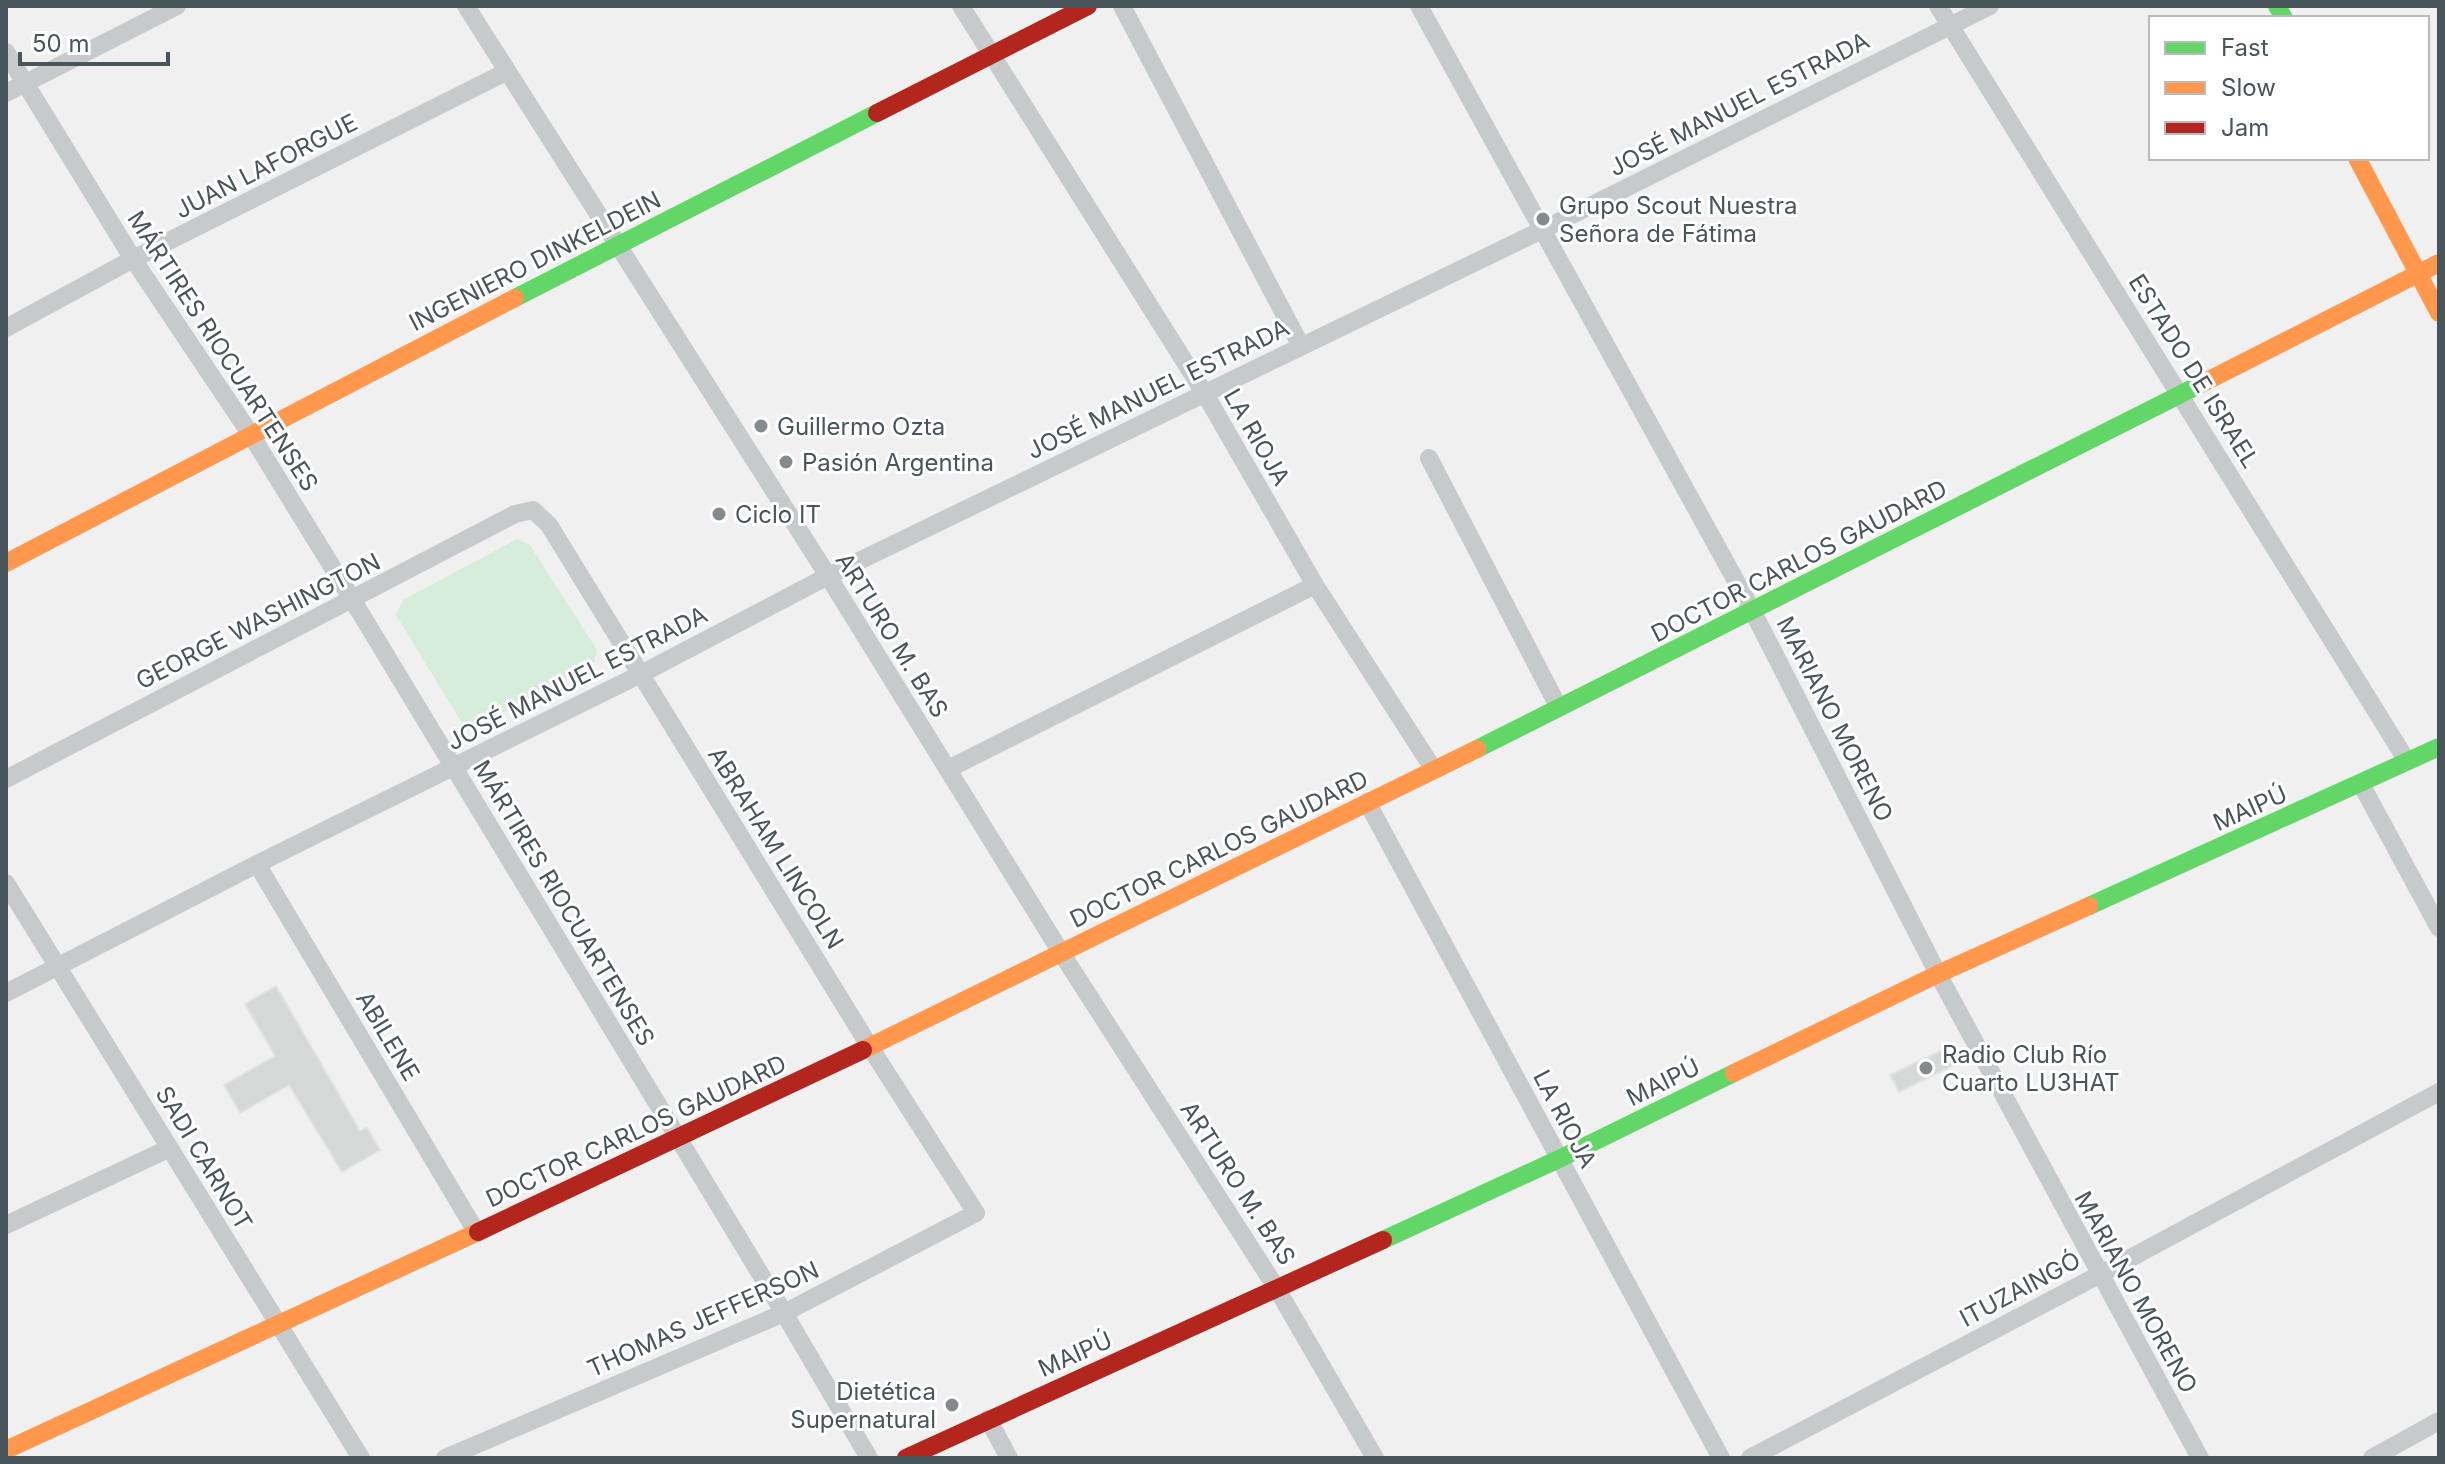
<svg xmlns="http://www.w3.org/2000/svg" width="2445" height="1464" font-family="Inter,sans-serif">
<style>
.green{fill:#d6eddb}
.building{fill:#d6d8d8;stroke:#e1e2e2;stroke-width:2}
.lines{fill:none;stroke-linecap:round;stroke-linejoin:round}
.street{stroke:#c7cacb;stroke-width:18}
.fast{stroke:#63d668;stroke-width:18}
.slow{stroke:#ff974d;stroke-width:18}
.jam{stroke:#b3261e;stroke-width:18}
.poi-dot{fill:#838b8e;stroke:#fff;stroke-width:3}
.labels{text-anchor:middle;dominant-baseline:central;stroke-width:6;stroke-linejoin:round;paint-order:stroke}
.street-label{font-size:24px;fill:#48555a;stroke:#fff}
.poi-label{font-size:24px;fill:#48555a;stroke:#fff;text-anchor:start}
</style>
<rect width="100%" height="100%" fill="#f0f0f0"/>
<path class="green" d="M517 539 530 545 597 650 594 663 477 727 462 723 396 615 403 600Z"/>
<path class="building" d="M276 986 360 1131 367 1128 380 1150 342 1172 289 1085 240 1113 224 1085 275 1056 245 1004Z
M1953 1045 1962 1061 1899 1092 1890 1075Z"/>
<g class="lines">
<path class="street" d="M466 6 828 576 1062 954 1277 1289 1375 1458
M961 6 1205 394 1315 585 1434 770
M1122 6 1301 346
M1419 6 1752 610 1938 974 2200 1458
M1938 6 2407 761
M6 52 133 259 251 435 352 599 784 1313 869 1458
M6 93 177 6
M6 328 133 259 506 72
M1429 458 1559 708
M948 769 1315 585
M6 779 515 514 533 510 549 525 870 1047 976 1213 784 1313 445 1458
M2361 784 2439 928
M1367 802 1721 1458
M257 864 477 1233
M6 883 361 1458
M6 993 257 864 641 674 828 576 1544 229 1990 6
M6 1225 170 1148
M988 1419 1009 1458
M1750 1458 2099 1275 2439 1092
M2372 1458 2439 1421"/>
<path class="fast" d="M2277 6 2284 18
M515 298 877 113
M1477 749 2203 383
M2089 906 2439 747
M1383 1240 1559 1159 1734 1073"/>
<path class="slow" d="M2357 158 2439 313
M2203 383 2439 263
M6 563 515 298
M863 1050 1477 749
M1734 1073 1938 974 2089 906
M6 1450 478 1232"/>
<path class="jam" d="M877 113 1088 6
M478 1232 863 1050
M906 1458 1383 1240"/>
</g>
<g class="poi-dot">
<circle cx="1543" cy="219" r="8"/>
<circle cx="761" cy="426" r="8"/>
<circle cx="786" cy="462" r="8"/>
<circle cx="719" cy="514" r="8"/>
<circle cx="1926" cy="1068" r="8"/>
<circle cx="952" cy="1405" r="8"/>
</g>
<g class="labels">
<g class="street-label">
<text transform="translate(1739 104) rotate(-27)">JOSÉ MANUEL ESTRADA</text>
<text transform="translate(266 166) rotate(-27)">JUAN LAFORGUE</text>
<text transform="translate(535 261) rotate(-27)">INGENIERO DINKELDEIN</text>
<text transform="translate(223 351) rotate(57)">MÁRTIRES RIOCUARTENSES</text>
<text transform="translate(2194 371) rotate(58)">ESTADO DE ISRAEL</text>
<text transform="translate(1158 389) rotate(-26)">JOSÉ MANUEL ESTRADA</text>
<text transform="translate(1257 437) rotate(60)">LA RIOJA</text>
<text transform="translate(1799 561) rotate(-27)">DOCTOR CARLOS GAUDARD</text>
<text transform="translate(258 621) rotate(-27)">GEORGE WASHINGTON</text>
<text transform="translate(892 635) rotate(58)">ARTURO M. BAS</text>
<text transform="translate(577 678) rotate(-27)">JOSÉ MANUEL ESTRADA</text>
<text transform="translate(1835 719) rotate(63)">MARIANO MORENO</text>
<text transform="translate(2250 808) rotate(-24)">MAIPÚ</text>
<text transform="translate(776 848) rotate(58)">ABRAHAM LINCOLN</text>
<text transform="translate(1219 849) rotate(-26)">DOCTOR CARLOS GAUDARD</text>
<text transform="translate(564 903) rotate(59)">MÁRTIRES RIOCUARTENSES</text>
<text transform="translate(388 1036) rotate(59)">ABILENE</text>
<text transform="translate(1663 1082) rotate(-26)">MAIPÚ</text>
<text transform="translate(1565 1119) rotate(62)">LA RIOJA</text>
<text transform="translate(636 1131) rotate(-25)">DOCTOR CARLOS GAUDARD</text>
<text transform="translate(204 1158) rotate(59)">SADI CARNOT</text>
<text transform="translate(1238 1183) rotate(57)">ARTURO M. BAS</text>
<text transform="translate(2020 1289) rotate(-28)">ITUZAINGÓ</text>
<text transform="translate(2136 1292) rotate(61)">MARIANO MORENO</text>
<text transform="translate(703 1319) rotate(-24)">THOMAS JEFFERSON</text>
<text transform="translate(1075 1354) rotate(-24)">MAIPÚ</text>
</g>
<g class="poi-label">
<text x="1559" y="205">Grupo Scout Nuestra<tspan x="1559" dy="28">Señora de Fátima</tspan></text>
<text x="777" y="426">Guillermo Ozta</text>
<text x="802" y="462">Pasión Argentina</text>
<text x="735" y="514">Ciclo IT</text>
<text x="1942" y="1054">Radio Club Río<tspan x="1942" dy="28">Cuarto LU3HAT</tspan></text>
<text x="936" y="1391" text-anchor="end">Dietética<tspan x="936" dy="28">Supernatural</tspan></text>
</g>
</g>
<rect width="2445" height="1464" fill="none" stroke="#48555a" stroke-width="16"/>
<rect x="2149" y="16" width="280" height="144" fill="#ffffff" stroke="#b6bbbd" stroke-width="2"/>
<rect x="2165" y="42" width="40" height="12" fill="#63d668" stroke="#b6bbbd" stroke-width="2"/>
<text x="2221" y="56" font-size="24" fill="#48555a">Fast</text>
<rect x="2165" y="82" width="40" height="12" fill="#ff974d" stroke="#b6bbbd" stroke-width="2"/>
<text x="2221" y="96" font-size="24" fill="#48555a">Slow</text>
<rect x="2165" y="122" width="40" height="12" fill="#b3261e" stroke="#b6bbbd" stroke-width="2"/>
<text x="2221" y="136" font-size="24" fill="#48555a">Jam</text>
<path d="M20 52v12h148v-12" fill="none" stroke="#48555a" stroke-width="4"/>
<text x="32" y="52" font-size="24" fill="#48555a" stroke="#ffffff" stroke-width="6" paint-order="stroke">50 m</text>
</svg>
